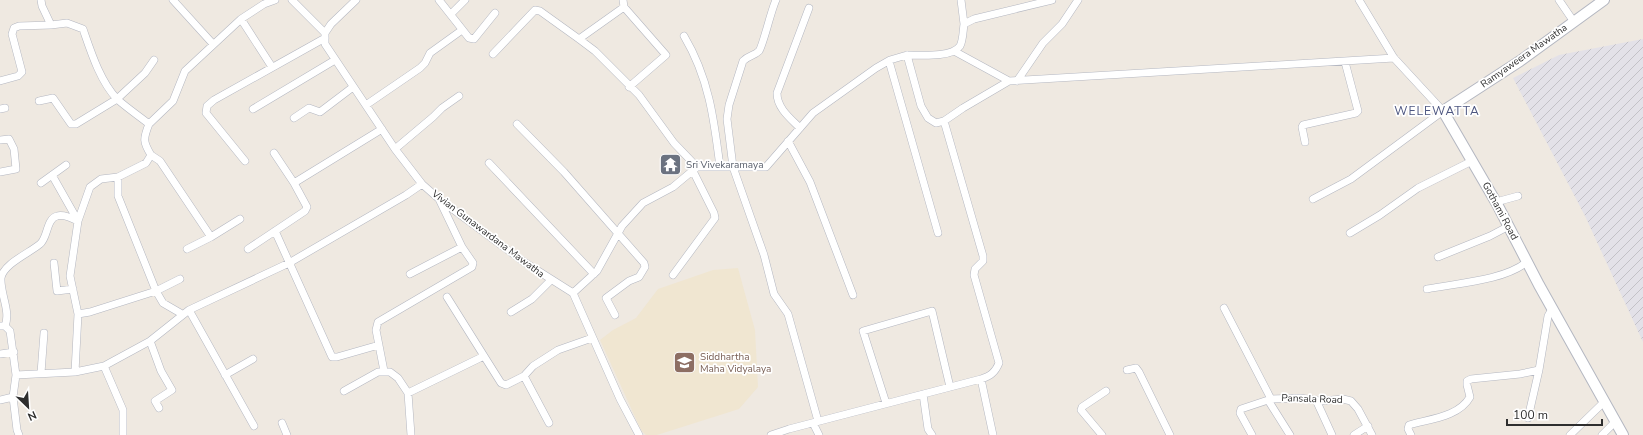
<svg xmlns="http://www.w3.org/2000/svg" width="1643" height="435" font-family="'Nunito Sans',sans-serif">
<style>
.industrial{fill:url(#industrial-furrows)}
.education{fill:#f0e6d1}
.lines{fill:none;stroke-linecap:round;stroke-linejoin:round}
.street-casing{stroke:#b4b7c1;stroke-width:8}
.secondary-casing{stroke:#b4b7c1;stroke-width:12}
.street{stroke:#fff;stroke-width:7}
.secondary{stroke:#fff;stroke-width:10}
.labels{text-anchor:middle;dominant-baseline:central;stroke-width:3.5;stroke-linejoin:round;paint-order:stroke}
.street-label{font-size:10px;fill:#2e2e2e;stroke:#fff}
.worship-label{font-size:10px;fill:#5b616d;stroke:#fff;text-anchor:start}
.education-label{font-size:10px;fill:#785e54;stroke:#fff;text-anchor:start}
.quarter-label{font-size:12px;letter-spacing:1px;fill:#4d5680;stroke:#fff}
</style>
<defs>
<pattern id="industrial-furrows" width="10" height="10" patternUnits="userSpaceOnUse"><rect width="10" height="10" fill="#e3e1e8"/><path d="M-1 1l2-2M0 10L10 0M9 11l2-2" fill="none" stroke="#c3c1c7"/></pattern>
</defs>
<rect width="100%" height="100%" fill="#efe9e1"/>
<path class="industrial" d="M1643 39V342L1585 216 1513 78 1559 55Z"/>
<path class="education" d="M738 268 755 330 758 387 739 409 657 435H646L641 430 600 340 613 330 636 318 658 289 713 270Z"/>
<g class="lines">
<defs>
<path id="street" d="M41 0 42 6 51 25 67 23 83 29C91 52 100 81 117 99 127 108 139 116 149 124 143 139 143 142 151 155L146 163 118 177 101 179 90 187 78 221 70 276 78 314 75 372 104 366 150 341
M173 0 213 44
M292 0 325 33
M356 0 331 24 325 33V44L395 149 422 184 439 199 524 262 573 293 620 399 639 435
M439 0 469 38 474 39 495 13
M623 0 624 7 666 55 629 87
M776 0C771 10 763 46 759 51 754 56 749 55 743 61L729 105 727 119 733 167H766L813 113 876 68 890 60 907 55
M961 0 964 24
M1559 0 1574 22
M451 14 465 0
M241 19 272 67
M684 36C709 78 714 119 720 167
M579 39 624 7
M954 51 1009 81
M493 54 535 10 540 11 579 39 595 51 639 95 674 143 697 167H733L764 255 774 294 788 314 818 421
M889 61 938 233
M0 81 18 76 22 72 12 34 14 28 19 26 51 25
M1017 81 1043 43 1062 24 1078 0
M39 101 53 98 71 124H76L117 99 145 73 154 60
M366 105 420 68 425 63 430 53 462 30
M0 109 5 108
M253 109 335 60
M294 118 309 108 320 112 353 87
M944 121 963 108 1009 81 1394 58
M149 124 173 101 185 71 241 19 264 4 275 0
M517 124 564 172 644 263 645 267 639 277 629 281 606 298 615 315
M800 128C790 118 777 108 777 93L809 8
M0 140 9 139 14 149 16 169 0 172
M788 141 810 182 853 295
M1305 142 1302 127 1303 125 1356 113 1358 111 1345 62
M395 149 433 117 442 108 459 96
M151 155 160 161 211 237 187 249
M245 161 206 113 207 106 214 100 325 38
M489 163 594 274
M118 177V196L156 291 163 303 182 314
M41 183 66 165
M294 183 382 129
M1313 199 1351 179 1443 111 1394 58 1359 0
M1496 202 1518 196
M275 231 332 357H337L379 345
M1350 233 1380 215 1418 188 1472 161
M211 237 240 219
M248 249 305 211 307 207 294 183 274 153
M1438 257 1490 236 1509 226
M54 263 57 291 73 289
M410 274 462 247 439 199
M673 275 715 218 714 213 693 171
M1427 289C1457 283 1503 281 1527 262
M573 293 597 271 622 226 643 203 673 187 697 167
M447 297 484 356
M1224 308 1271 399
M189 310 254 426
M511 312 532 299 551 280
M78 314 90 312 156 291 180 279
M0 326H5L10 331 16 375 75 372
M5 326C11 311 0 294 1 278 3 264 31 252 40 244 48 238 46 219 57 216 63 214 72 218 78 221L52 175
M0 354 14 352
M104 366 123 410V435
M1127 370 1136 368 1139 372 1170 435
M384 371 376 330 378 322 472 267 473 263 462 247
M41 373 44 333
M16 375 13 397 17 430 19 435
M225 375 253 359
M524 376 549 423
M981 379 993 435
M344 391 378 372H390L398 378 408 393 411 435
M408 393 484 356 501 383 506 385 524 376 533 366 558 350 592 338
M923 394 928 429 932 435
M0 400 13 397
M1268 400 1290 435
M1316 400 1332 435
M886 403 863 331 932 311 950 387
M159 408 155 401 172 390 161 371 150 341 189 310 289 263 406 195 422 184
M1528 418 1539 370
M282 423 287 435
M813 423 819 435
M771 435 789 429 981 379C990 376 995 373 999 363L974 275 975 269 983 261V256L944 121 936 123 928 118 921 106 907 55C920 55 952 58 960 46 963 41 963 31 964 24L974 19 1052 0
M1102 435 1081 410 1082 407 1106 391
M1252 435 1240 413 1241 409 1271 399 1300 398 1320 401 1343 399 1351 401 1358 409 1372 435
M1354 435 1368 426
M1411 435 1408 429 1409 425C1429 419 1459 417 1470 397L1467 385V381L1471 379 1520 374 1539 370 1548 316 1552 309
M1570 435 1604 402
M1602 435 1615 422"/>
<path id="secondary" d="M1604 0 1520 61 1443 111 1497 204 1539 285 1623 435"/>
</defs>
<use href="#street" class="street-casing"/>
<use href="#secondary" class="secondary-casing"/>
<use href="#street" class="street"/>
<use href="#secondary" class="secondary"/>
</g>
<defs>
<symbol id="temple-square" viewBox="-11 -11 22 22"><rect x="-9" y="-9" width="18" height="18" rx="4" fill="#6b7280" stroke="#fff"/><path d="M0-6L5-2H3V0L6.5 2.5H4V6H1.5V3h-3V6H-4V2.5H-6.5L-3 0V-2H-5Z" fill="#fff"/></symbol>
<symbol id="school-square" viewBox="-11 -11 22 22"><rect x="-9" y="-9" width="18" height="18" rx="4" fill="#8d6e63" stroke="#fff"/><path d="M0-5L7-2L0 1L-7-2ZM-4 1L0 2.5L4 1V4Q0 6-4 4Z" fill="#fff"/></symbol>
</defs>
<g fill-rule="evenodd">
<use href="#temple-square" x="658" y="152" width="25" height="25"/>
<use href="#school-square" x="672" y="350" width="25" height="25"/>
</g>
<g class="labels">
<g class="street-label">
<text transform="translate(1524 56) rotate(-35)">Ramyaweera Mawatha</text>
<text transform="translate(1500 211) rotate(62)">Gothami Road</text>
<text transform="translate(488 234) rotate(37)">Vivian Gunawardana Mawatha</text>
<text transform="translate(1312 399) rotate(2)">Pansala Road</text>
</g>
<g class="worship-label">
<text x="686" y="165">Sri Vivekaramaya</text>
</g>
<g class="education-label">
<text x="700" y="357">Siddhartha<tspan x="700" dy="12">Maha Vidyalaya</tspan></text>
</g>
<g class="quarter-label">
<text x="1437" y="111">WELEWATTA</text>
</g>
</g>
<g transform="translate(28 407) rotate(155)" stroke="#ffffff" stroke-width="3" paint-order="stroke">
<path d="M0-3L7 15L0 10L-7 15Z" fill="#2e2e2e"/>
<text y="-6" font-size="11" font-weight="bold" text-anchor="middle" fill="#2e2e2e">N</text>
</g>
<path d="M1507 419v6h95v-6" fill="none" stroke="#2e2e2e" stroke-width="2"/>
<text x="1513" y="419" font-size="12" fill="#2e2e2e" stroke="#ffffff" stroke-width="3" paint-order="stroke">100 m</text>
</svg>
